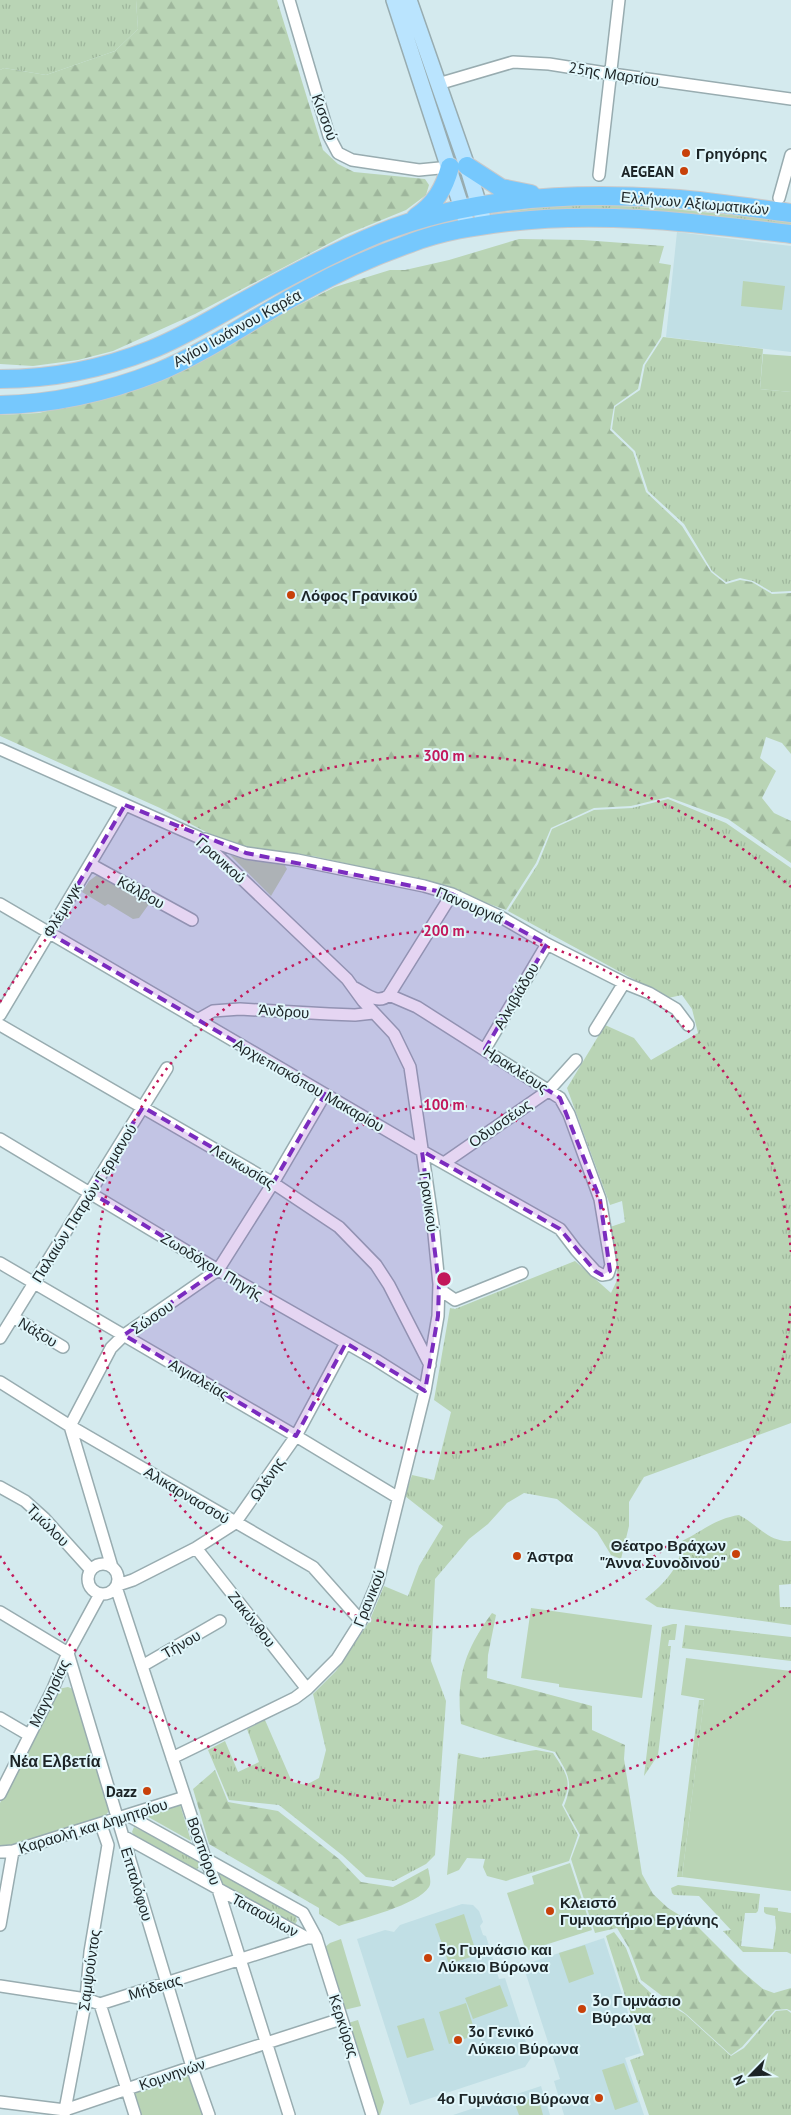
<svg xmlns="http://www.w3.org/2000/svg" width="791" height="2115" font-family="'PT Sans',sans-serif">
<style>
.built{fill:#c1dfe5}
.grass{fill:url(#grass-tufts)}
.forest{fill:url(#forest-firs)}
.park{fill:#b9d4b5}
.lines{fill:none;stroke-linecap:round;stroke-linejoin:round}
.street-casing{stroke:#98acb0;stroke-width:14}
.secondary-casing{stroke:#98acb0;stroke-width:18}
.primary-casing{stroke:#c9cacb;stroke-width:20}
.street{stroke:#fff;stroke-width:11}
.secondary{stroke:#bae4fe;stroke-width:15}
.primary{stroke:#76c8fd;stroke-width:18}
.marked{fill:#7b2cbf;fill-opacity:0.2;stroke:#7b2cbf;stroke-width:4;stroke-dasharray:10 6;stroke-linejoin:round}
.ring{fill:none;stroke:#c2185b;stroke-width:2.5;stroke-dasharray:2.5 5}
.poi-dot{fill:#c8410a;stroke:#e1f7fb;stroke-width:2}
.labels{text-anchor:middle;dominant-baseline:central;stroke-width:4;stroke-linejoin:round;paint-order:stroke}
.street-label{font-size:15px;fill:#1c2426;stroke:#e1f7fb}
.poi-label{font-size:15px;font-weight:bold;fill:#1c2426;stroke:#e1f7fb;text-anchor:start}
.neighbourhood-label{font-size:16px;font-weight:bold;fill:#1c2426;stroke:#e1f7fb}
.centre{fill:#c2185b;stroke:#e1f7fb;stroke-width:2.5}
.ring-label{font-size:15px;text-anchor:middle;font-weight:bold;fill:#c2185b;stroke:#e1f7fb;stroke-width:4;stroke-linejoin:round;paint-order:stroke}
</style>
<defs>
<pattern id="grass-tufts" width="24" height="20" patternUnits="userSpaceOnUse" patternTransform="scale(1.25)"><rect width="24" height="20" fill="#b9d4b5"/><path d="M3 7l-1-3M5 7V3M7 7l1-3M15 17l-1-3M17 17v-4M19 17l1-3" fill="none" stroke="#9eb69c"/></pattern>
<pattern id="forest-firs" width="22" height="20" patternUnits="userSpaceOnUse" patternTransform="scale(1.25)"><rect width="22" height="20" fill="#b9d4b5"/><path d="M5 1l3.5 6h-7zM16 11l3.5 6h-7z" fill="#9eb69c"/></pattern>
</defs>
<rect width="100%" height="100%" fill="#d4eaee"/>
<path class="built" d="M677 232 791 246V352L666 337Z
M462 1904 473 1905 479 1911 483 1922 480 1926 483 1935 486 1936 499 1979 505 1978 531 2058 525 2067 410 2105 357 1939 385 1930 394 1932 400 1925Z
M604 1938 641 2053 625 2058 644 2115H564L554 2081 560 2079 523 1965Z
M541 2086 550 2115H453Z"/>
<path class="grass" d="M0 0H136L138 29 115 51 46 75 4 68 0 70Z
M583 204 673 209 791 221V227L498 216 492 214 551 206Z
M663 337 763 349 760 389 791 392V591L772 592 753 581 740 578 726 582 712 571 684 524 648 491 635 451 612 429 615 407 640 390 645 365Z
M668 799 726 823 791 868V1423L644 1477 629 1502V1526L621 1559 611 1555 597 1532 557 1499 524 1493 507 1503 488 1524 469 1539 435 1579 431 1661 446 1701 435 1855 426 1864 394 1881 366 1877 342 1855 279 1805 229 1800 208 1750 225 1741 238 1772 259 1762 247 1729 265 1720 292 1782 306 1785 319 1778 326 1750 313 1694 336 1671 369 1622 384 1586 408 1596 419 1566 443 1526 405 1496 412 1475 434 1480 451 1412 434 1400 450 1308 455 1309 575 1261 611 1293 618 1278 610 1227 625 1222 622 1201 610 1205 567 1088 605 1025 634 1038 651 1060 698 1033 692 1009 682 995 668 998 508 911 538 864 552 829 594 810 632 808Z
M739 1515C757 1524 769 1543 791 1541V1584L779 1585 780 1607H791V1625L657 1607 645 1599C664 1584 682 1566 682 1541 703 1531 714 1519 739 1515Z
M673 1624H677L675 1640H669L668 1646H671L658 1755 644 1776 662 1627Z
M685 1625 791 1637V1661L682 1648Z
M699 1700H704L682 1877H677Z
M536 1750 553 1753C567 1775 573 1781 562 1805L578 1835 569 1861 506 1881 487 1876 483 1867 485 1859 467 1858 459 1870 447 1875 458 1753 481 1758Z
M134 1827 196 1857 200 1866 197 1869H192L137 1840 132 1832Z
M216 1869 295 1913 297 1921 294 1926 223 1887Z
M678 1885 760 1894 758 1911 756 1913H745L741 1946 773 1949 776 1928 775 1916 766 1914 764 1912V1907L778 1908V1911L791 1913V1954L787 1952H743L723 1931 731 1930 699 1896 674 1895 672 1893 671 1888Z
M614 1932 626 1948 639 1982 653 1995 685 2014 731 2056 744 2048 776 2011 787 2010 791 2013V2115H649L630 2060 644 2055 606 1936Z"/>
<path class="forest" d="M136 0H277L323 150 338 164 354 172 425 179 429 185 426 195 406 210 345 235 195 314 113 351 78 360 33 366 0 364V70L4 68 46 75 115 51 138 29Z
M519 239 583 240 664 246 659 263 671 265 661 337 643 365 638 389 614 406 610 430 633 452 646 492 682 526 711 572 726 584 740 580 752 582 772 594 791 593V754L782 743 766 737 760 758 776 771 762 798 774 813 791 821V863L728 819 668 797 631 806 594 808 551 828 536 863 506 910 453 891 400 876 313 856 254 851 208 833 160 808 0 736V415L39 413 94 399 269 320 335 287 390 270H405L449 260Z
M492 1613 496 1615 488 1655 487 1678 592 1706V1730L625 1745 624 1759 642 1874 653 1894 668 1908 697 1926 744 1973 763 1989 774 1993 791 1988V2011L787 2009 775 2010 742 2047 731 2055 686 2014 641 1980 629 1948 617 1928 595 1933 571 1859 580 1835 564 1806C574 1781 568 1774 555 1752L506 1739 461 1724C456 1678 464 1651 492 1613Z
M215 1770 228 1802 278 1811 339 1859 361 1882 393 1887 428 1868C429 1874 432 1882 429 1887 418 1905 360 1919 339 1926L319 1914V1908L209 1844 193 1789Z"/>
<path class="park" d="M743 281 785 286 782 310 741 306Z
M763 354 791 356V392L760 389Z
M230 855 248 860 284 864 287 869 271 896Z
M97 875 149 904 139 918 133 919 110 905 108 904 105 906 82 892 89 881Z
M531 1608 652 1625 642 1698 559 1687V1684L521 1678Z
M686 1658 791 1671V1891L682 1877 704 1699 681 1695Z
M68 1687 75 1690 110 1810 103 1818 21 1844 0 1847V1803L54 1694 58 1689Z
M179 1801 191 1841 143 1814Z
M570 1863 592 1930 526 1951 507 1893 534 1884 532 1876Z
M464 1914 477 1955 449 1964 435 1924Z
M341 1939 361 2006 344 2010 325 1947 330 1943Z
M585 1945 594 1974 569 1983 559 1953Z
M500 1985 508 2006 473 2019 465 1998Z
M466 2003 476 2035 449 2044 439 2012Z
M424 2018 434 2050 407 2058 397 2026Z
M358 2020 384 2102 380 2115H377L348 2023Z
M624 2063 638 2102 615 2110 602 2070Z
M192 2067 209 2115H135L126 2090Z
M538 2096 543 2115H519L515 2104Z"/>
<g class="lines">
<defs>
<path id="street" d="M289 0 329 136 338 153 352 160 419 170 450 167
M438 84 513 62 549 64 612 74 791 99
M599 175 619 0
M779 198 791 155
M0 749 198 837 347 979 363 1001 394 1034 410 1067 433 1224 439 1284 438 1316 425 1391 378 1581 361 1621 337 1659 307 1689 295 1698 172 1758
M205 839 246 853 297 860 424 886 452 894 499 916 547 944 624 983 649 993 676 1009 688 1025
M90 864 192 920
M0 904 422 1151 560 1229 576 1250 595 1271 602 1275 608 1274 611 1265 600 1199 569 1114 560 1098 417 1007 389 995
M355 988C366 994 378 1005 389 995L452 894
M0 1015 125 805
M197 1020 213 1011 240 1009 329 1014 355 1015 373 1013
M0 1025 273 1183 339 1227 376 1265 389 1285 430 1365
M595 1030 624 983
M485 1049 547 944
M0 1139 218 1270 376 1360 425 1391
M444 1163 548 1091 576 1060
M0 1263 296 1436 397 1497
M439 1289 455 1300 522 1273
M13 1317 63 1347
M0 1338 167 1068
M0 1382 70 1426 313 1567 361 1621
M0 1487 25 1501 44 1518 91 1570
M196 1548 307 1689
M88 1579a15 15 0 1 1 30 0a15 15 0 1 1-30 0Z
M112 1567 70 1426 111 1348 124 1335 218 1270 273 1183 325 1094
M118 1585 133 1580 196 1548 235 1523 296 1436 346 1343
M116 1587 205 1858 218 1889 289 2115
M0 1612 68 1653
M68 1653 192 2067 209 2115
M142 1666 220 1621
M0 1718 29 1735
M0 1794 52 1691 68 1653 100 1594
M129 1816 303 1913 316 1937 372 2115
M123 1836 307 1938H311
M0 1852 13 1851 185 1797
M0 1925 13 1851
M0 1986 86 1999 100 2004 307 1938
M100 2004 135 2115
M0 2102 65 2110 192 2067 341 2019
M64 2115 86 1999 90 1952 108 1845 101 1825"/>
<path id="secondary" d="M394 0 468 227
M409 0 467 166 485 225"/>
<path id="primary" d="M467 166 501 188 531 194
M416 217C435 204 444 189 450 167
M0 379C52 379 102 369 150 350 181 338 210 320 239 304 285 278 331 253 380 233 468 198 569 192 663 198 706 200 749 208 791 213
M0 405C55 404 107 392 158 372 209 351 255 317 304 291 338 272 374 256 411 243 442 231 475 226 508 222 606 211 694 223 791 234"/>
</defs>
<use href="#street" class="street-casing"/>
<use href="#secondary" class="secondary-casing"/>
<use href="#primary" class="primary-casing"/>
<use href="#street" class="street"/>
<use href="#secondary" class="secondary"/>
<use href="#primary" class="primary"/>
</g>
<path class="marked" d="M125 805 246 853 452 894 547 944 485 1049 560 1098 600 1199 610 1271 602 1275 595 1271 560 1229 422 1151 439 1284 438 1316 425 1391 346 1343 296 1436 124 1335 218 1270 90 1192 143 1107 273 1183 325 1094 49 933Z"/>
<g class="ring">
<circle cx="444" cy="1279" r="174"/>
<path d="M791 1306A348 348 0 1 1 791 1252"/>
<path d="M791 1671A523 523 0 0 1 0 1556M0 1002A523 523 0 0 1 791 887"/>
</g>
<g class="poi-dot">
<circle cx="686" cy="153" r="5"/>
<circle cx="684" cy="171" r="5"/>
<circle cx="291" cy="595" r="5"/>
<circle cx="736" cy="1554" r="5"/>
<circle cx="517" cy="1556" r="5"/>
<circle cx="147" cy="1791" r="5"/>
<circle cx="550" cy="1911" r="5"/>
<circle cx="428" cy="1958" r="5"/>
<circle cx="582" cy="2009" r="5"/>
<circle cx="458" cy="2040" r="5"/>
<circle cx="599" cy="2098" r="5"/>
</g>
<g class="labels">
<g class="street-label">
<text transform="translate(614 74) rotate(9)">25ης Μαρτίου</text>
<text transform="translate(325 117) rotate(70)">Κισσού</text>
<text transform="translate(695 203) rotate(5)">Ελλήνων Αξιωματικών</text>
<text transform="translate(237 328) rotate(-29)">Αγίου Ιωάννου Καρέα</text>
<text transform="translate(221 860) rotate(42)">Γρανικού</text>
<text transform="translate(141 892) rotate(29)">Κάλβου</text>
<text transform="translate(470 905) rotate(23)">Πανουργιά</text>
<text transform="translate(62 910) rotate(-59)">Φλέμινγκ</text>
<text transform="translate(516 996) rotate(-60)">Αλκιβιάδου</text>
<text transform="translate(284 1011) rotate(4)">Άνδρου</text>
<text transform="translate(516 1069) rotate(33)">Ηρακλέους</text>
<text transform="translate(309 1085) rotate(30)">Αρχιεπισκόπου Μακαρίου</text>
<text transform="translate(500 1123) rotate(-35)">Οδυσσέως</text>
<text transform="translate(243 1166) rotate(31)">Λευκωσίας</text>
<text transform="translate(429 1202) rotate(82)">Γρανικού</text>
<text transform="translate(84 1203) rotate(-58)">Παλαιών Πατρών Γερμανού</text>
<text transform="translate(212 1266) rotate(31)">Ζωοδόχου Πηγής</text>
<text transform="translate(152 1317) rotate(-34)">Σώσου</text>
<text transform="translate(38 1332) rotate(31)">Νάξου</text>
<text transform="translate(199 1379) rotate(30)">Αιγιαλείας</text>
<text transform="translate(267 1479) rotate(-56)">Ωλένης</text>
<text transform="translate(187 1495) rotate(31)">Αλικαρνασσού</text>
<text transform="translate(48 1525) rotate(45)">Τμώλου</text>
<text transform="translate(369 1598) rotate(-68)">Γρανικού</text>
<text transform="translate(252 1619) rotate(52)">Ζακύνθου</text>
<text transform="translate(181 1644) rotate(-30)">Τήνου</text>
<text transform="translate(49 1693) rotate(-64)">Μαγνησίας</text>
<text transform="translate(93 1826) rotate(-17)">Καραολή και Δημητρίου</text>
<text transform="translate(204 1851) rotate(70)">Βοσπόρου</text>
<text transform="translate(137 1884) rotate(73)">Επταλόφου</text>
<text transform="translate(265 1915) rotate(29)">Ταταούλων</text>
<text transform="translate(89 1970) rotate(-82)">Σαμψούντος</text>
<text transform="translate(155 1987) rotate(-17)">Μήδειας</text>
<text transform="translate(344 2026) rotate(72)">Κερκύρας</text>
<text transform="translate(172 2074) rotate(-19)">Κομνηνών</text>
</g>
<g class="poi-label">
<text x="696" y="153">Γρηγόρης</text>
<text x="674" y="171" text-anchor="end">AEGEAN</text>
<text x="301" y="595">Λόφος Γρανικού</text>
<text x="726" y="1545" text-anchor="end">Θέατρο Βράχων<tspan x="726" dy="17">"Άννα Συνοδινού"</tspan></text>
<text x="527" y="1556">Άστρα</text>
<text x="137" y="1791" text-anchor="end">Dazz</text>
<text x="560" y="1902">Κλειστό<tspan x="560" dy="17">Γυμναστήριο Εργάνης</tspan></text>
<text x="438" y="1949">5ο Γυμνάσιο και<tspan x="438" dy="17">Λύκειο Βύρωνα</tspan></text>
<text x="592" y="2000">3ο Γυμνάσιο<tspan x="592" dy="17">Βύρωνα</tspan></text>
<text x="468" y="2031">3o Γενικό<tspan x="468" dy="17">Λύκειο Βύρωνα</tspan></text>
<text x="589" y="2098" text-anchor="end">4ο Γυμνάσιο Βύρωνα</text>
</g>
<g class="neighbourhood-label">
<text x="55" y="1761">Νέα Ελβετία</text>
</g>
</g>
<circle cx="444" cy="1279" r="8" class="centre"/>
<g class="ring-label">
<text x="444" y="761">300 m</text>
<text x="444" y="936">200 m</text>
<text x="444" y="1110">100 m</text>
</g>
<g transform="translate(751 2075) rotate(246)" stroke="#e1f7fb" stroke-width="4" paint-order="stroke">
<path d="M0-4L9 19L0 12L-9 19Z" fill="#1c2426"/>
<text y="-8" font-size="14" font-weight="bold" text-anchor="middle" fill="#1c2426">N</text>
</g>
</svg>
